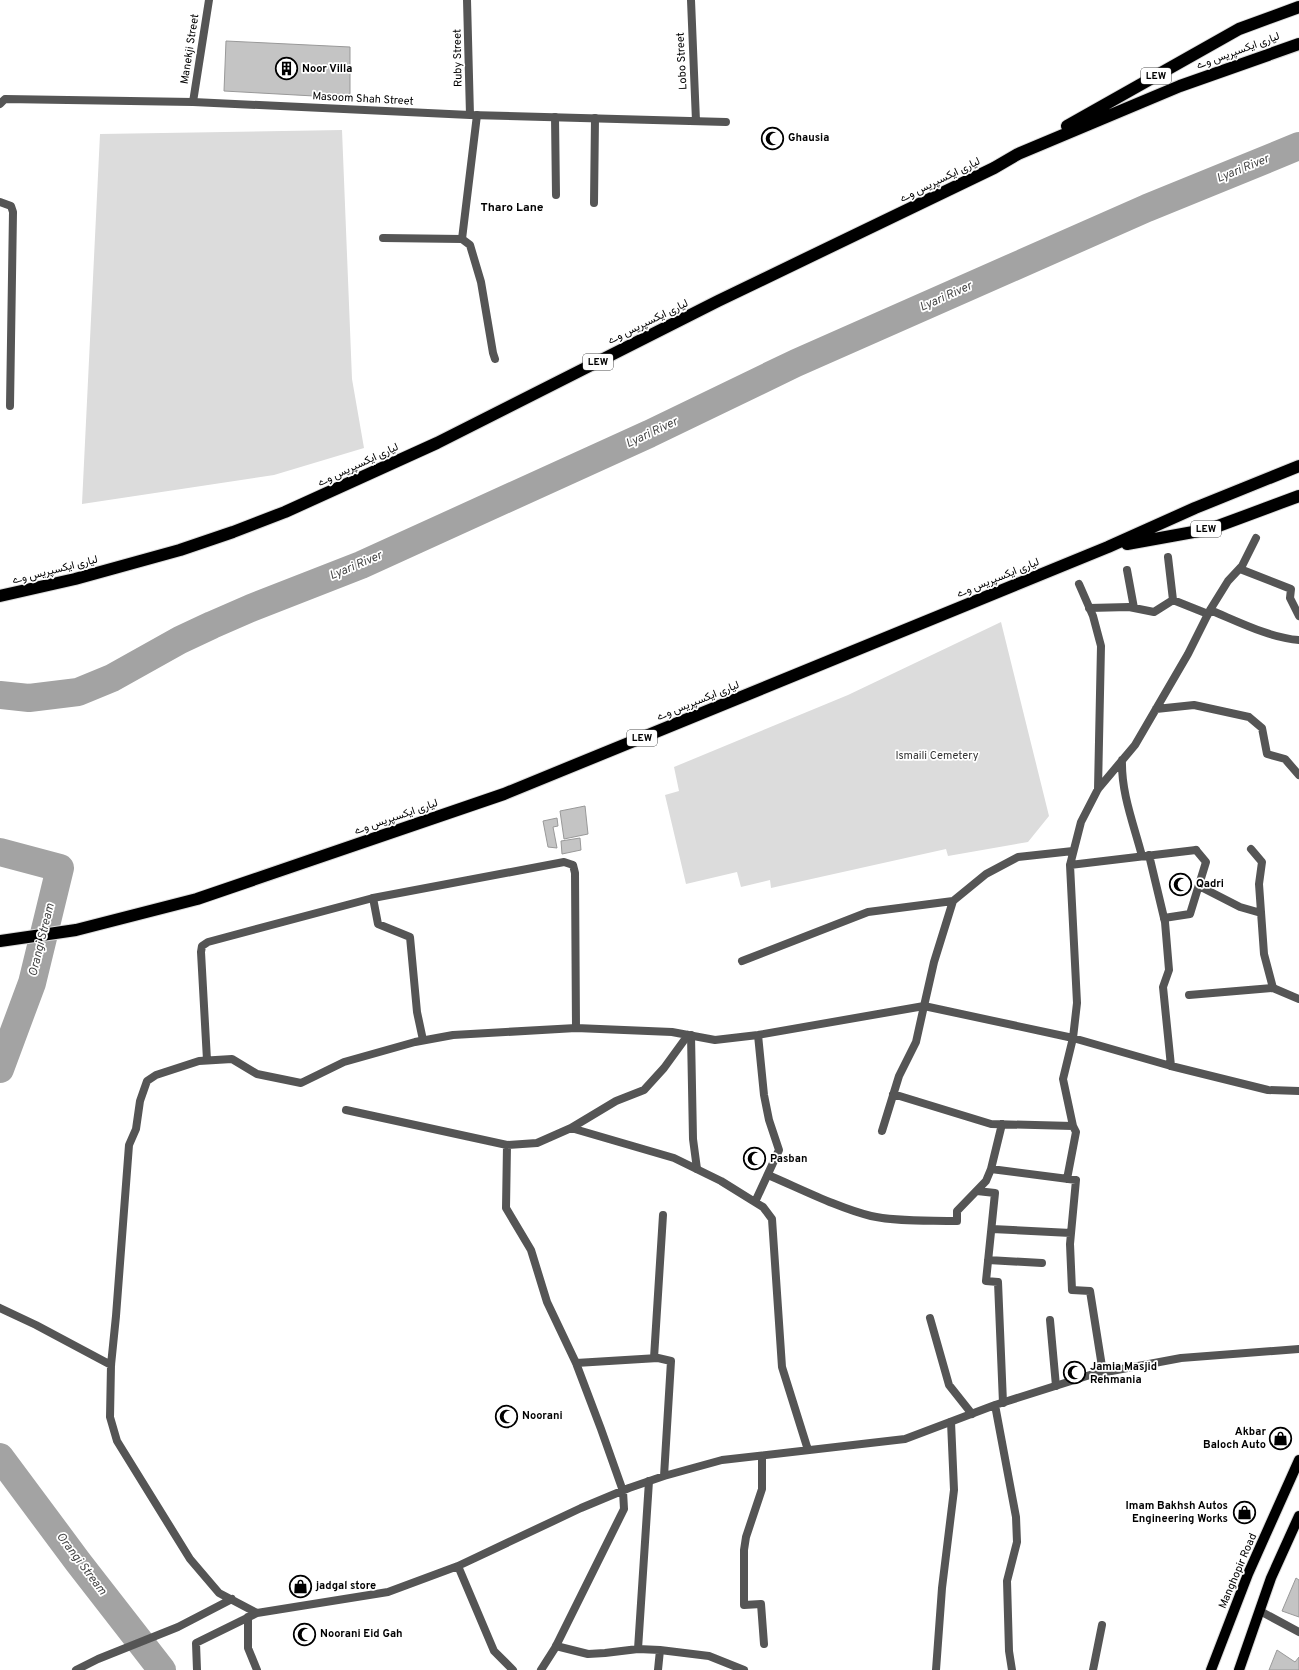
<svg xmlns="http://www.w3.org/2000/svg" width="1299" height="1670" font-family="Overpass,Vazirmatn,sans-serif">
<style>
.green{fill:#dcdcdc}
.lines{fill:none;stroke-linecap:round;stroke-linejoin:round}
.river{stroke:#a3a3a3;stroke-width:28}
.building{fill:#c4c4c4;stroke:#999}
.primary-casing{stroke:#dbdbdb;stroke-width:12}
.motorway-casing{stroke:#dbdbdb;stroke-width:14}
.service{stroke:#555;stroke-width:8}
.minor{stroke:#555;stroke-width:8}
.primary{stroke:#000;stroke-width:10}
.motorway{stroke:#000;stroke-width:12}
.labels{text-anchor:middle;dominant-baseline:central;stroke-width:3.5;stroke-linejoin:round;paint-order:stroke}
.shield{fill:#fff;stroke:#4c4c4c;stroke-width:1}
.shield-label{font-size:10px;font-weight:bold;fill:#000}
.street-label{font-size:11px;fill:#000;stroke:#fff}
.poi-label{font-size:11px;font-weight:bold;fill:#000;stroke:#fff;text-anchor:start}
.park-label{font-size:11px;fill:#333;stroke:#fff}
.water-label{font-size:12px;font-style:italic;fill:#444;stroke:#fff}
.neighbourhood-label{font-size:12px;font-weight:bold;fill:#000;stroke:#fff}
</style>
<rect width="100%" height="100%" fill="#fff"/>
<path class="green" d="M342 130 352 379 364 448 274 475 82 504 100 134Z
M1001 622 1049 816 1028 842 948 856 946 849 771 888 770 880 741 887 737 872 686 884 665 795 679 791 674 767 848 695Z"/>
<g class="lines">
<path class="river" d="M0 695 29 698 78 692 112 678 180 640 212 625 251 608 361 565 649 434 796 363 1147 208 1299 146
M0 852 60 868 32 983 0 1069
M0 1457 78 1562 162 1670"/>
</g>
<path class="building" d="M226 41 350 47V98L224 91Z
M585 806 588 834 564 839 560 811Z
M557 818 558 826 553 827 557 848 548 847 543 821Z
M580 838 581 850 562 854 561 841Z
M1296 1578 1299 1580V1617L1282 1611Z
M1277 1650 1295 1662 1299 1657V1670H1269Z"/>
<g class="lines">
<defs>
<path id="primary" d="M1211 1670 1248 1574 1299 1460
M1239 1670 1271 1578 1299 1516"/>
<path id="motorway" d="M1067 126 1239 29 1299 7
M1127 544 1210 529 1299 496
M0 596 75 579 180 550 233 532 285 512 437 443 718 301 994 168 1018 154 1180 86 1299 44
M0 941 76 930 197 899 504 794 1108 547 1195 508 1299 466"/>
</defs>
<use href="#primary" class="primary-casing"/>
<use href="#motorway" class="motorway-casing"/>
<path class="service" d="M555 117 556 195
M594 203 595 118
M383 238 462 239 477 115
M462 239 470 245 481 282 493 353 495 359
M1168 557 1173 600
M1240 569 1291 589 1290 598 1299 616
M1127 570 1134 608
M1089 608 1129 607 1154 612 1173 600 1208 614
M1251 849 1262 862 1259 884 1264 954 1273 988
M1199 886 1240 907 1261 913
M373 898 378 924 410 937 417 1012 423 1040
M1164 918 1190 914 1206 862 1196 850
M691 1035 693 1139 697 1169
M893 1094 991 1124 1073 1126
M882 1131 899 1076 916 1042 924 1006
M991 1169 1076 1180 1070 1244 1072 1290 1090 1291 1103 1373
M768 1175C799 1188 838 1208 871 1216 898 1222 929 1220 957 1221V1211L986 1181 991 1169 1002 1124
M1067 1179 1076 1132 1073 1126 1063 1079 1073 1038
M977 1191 995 1193 986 1281 998 1282 1003 1403
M992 1229 1071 1233
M988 1260 1042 1263
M930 1318 949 1385 972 1414
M1050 1320 1056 1386
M762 1456V1489L746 1537 744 1550V1605L761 1604 764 1644
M248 1617V1648L257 1670
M556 1646 588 1654 605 1653 638 1649 660 1650 709 1656 744 1670
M638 1649 649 1481
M658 1670 660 1650
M936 1670 942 1588 954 1490 951 1422"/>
<path class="minor" d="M467 0 470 115
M691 0 696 121
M193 102 209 0
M0 104 5 99 193 102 470 115 726 122
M0 202 11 206 13 212 10 406
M1079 584 1093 616 1101 646 1098 789
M1210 610C1237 621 1270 638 1299 640
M1156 709 1194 705 1249 717 1262 728 1267 754 1285 759 1299 775
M1122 760C1121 793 1134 825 1142 856
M1149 855 1165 922 1169 970 1163 987 1171 1066
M1070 865 1196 850
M742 961 868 912 953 901
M1189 995 1273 988 1299 999
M924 1006 934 962 953 901 986 874 1018 857 1073 851
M1073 1038 1077 1003 1070 865 1081 822 1098 789 1135 745 1188 654 1210 610 1228 581 1242 566 1256 538
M207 1060 201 952 202 946 208 942 373 898 564 862 573 865 575 873 576 1028
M346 1110 507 1145
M571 1128 674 1158 721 1181 763 1207 772 1219 782 1367 808 1450
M755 1202 779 1150 769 1120 764 1095 758 1035
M0 1308 36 1325 111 1365
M654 1358 663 1215
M576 1363 658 1358 671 1361 664 1476
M995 1405 1016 1517 1017 1542 1007 1581 1009 1651 1012 1670
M458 1566 494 1651 513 1670
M1260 1611 1299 1632
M257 1613 219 1593 190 1559 117 1441 110 1417 111 1365 116 1316 129 1145 136 1129 140 1101 147 1081 156 1075 199 1061 232 1059 257 1074 301 1083 344 1062 415 1042 453 1035 576 1028 672 1032 715 1040 758 1035 924 1006 1073 1038 1171 1066 1268 1090 1299 1091
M76 1670 98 1659 178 1627 232 1599
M197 1670 196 1643 257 1613 388 1592 458 1566 581 1508 629 1488 664 1476 722 1460 905 1439 995 1405 1090 1375 1181 1358 1299 1349
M541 1670 555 1648 624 1509 623 1491 601 1429 576 1363 547 1302 531 1250 506 1208 507 1145 537 1143 571 1128 616 1101 644 1090 664 1068 688 1035
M1093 1670 1102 1625"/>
<use href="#primary" class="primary"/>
<use href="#motorway" class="motorway"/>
</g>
<defs>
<symbol id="building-ring" viewBox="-11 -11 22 22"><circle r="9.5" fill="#fff" stroke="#000" stroke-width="1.5"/><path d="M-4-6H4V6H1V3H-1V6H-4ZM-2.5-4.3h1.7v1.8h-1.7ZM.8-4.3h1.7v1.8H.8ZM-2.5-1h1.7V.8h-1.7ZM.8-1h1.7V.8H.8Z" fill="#000"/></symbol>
<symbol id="mosque-ring" viewBox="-11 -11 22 22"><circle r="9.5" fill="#fff" stroke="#000" stroke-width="1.5"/><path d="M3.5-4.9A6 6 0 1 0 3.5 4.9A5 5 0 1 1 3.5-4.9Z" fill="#000"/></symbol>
<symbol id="shop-ring" viewBox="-11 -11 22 22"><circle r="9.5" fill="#fff" stroke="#000" stroke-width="1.5"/><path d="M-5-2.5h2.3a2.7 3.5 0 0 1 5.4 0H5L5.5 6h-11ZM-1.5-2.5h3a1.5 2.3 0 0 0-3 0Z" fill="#000"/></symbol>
</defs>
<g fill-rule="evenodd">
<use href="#building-ring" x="274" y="56" width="25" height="25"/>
<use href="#mosque-ring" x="760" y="126" width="25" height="25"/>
<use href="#mosque-ring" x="1168" y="872" width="25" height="25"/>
<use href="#mosque-ring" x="742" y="1146" width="25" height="25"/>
<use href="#mosque-ring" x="1062" y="1360" width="25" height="25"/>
<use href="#mosque-ring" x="494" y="1404" width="25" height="25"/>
<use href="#shop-ring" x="1268" y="1426" width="25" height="25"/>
<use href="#shop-ring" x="1232" y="1500" width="25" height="25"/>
<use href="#shop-ring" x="288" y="1574" width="25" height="25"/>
<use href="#mosque-ring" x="292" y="1622" width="25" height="25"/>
</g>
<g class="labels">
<g class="shield">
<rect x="1141" y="68" width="30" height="16" rx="3"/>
<rect x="583" y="354" width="30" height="16" rx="3"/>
<rect x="1191" y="521" width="30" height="16" rx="3"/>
<rect x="627" y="730" width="30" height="16" rx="3"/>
</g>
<g class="shield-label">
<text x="1156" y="76">LEW</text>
<text x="598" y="362">LEW</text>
<text x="1206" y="529">LEW</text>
<text x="642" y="738">LEW</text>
</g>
<g class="street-label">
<text transform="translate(190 49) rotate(-81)">Manekji Street</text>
<text transform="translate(1238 51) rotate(-20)">لیاری ایکسپریس وے</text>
<text transform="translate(458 58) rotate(-91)">Ruby Street</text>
<text transform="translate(682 61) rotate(-93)">Lobo Street</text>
<text transform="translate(363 99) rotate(3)">Masoom Shah Street</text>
<text transform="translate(940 180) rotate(-26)">لیاری ایکسپریس وے</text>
<text transform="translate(648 322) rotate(-26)">لیاری ایکسپریس وے</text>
<text transform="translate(358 465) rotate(-25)">لیاری ایکسپریس وے</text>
<text transform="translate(55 570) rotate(-14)">لیاری ایکسپریس وے</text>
<text transform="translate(998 578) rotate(-22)">لیاری ایکسپریس وے</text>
<text transform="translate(698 701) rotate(-22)">لیاری ایکسپریس وے</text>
<text transform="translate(396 817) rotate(-19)">لیاری ایکسپریس وے</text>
<text transform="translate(1238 1571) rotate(-67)">Manghopir Road</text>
</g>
<g class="poi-label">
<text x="302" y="69">Noor Villa</text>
<text x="788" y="138">Ghausia</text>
<text x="1196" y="884">Qadri</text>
<text x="770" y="1159">Pasban</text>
<text x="1090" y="1367">Jamia Masjid<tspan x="1090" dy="13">Rehmania</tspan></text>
<text x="522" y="1416">Noorani</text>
<text x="1266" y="1432" text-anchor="end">Akbar<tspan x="1266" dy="13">Baloch Auto</tspan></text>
<text x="1228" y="1506" text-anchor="end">Imam Bakhsh Autos<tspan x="1228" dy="13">Engineering Works</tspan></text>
<text x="316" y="1586">jadgal store</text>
<text x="320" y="1634">Noorani Eid Gah</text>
</g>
<g class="park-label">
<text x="937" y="756">Ismaili Cemetery</text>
</g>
<g class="water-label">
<text transform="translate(1243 169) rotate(-22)">Lyari River</text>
<text transform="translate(946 297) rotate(-24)">Lyari River</text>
<text transform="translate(652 433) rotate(-25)">Lyari River</text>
<text transform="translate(356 566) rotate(-23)">Lyari River</text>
<text transform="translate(42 940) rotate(-76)">Orangi Stream</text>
<text transform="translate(81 1564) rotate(53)">Orangi Stream</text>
</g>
<g class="neighbourhood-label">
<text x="512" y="208">Tharo Lane</text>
</g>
</g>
</svg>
